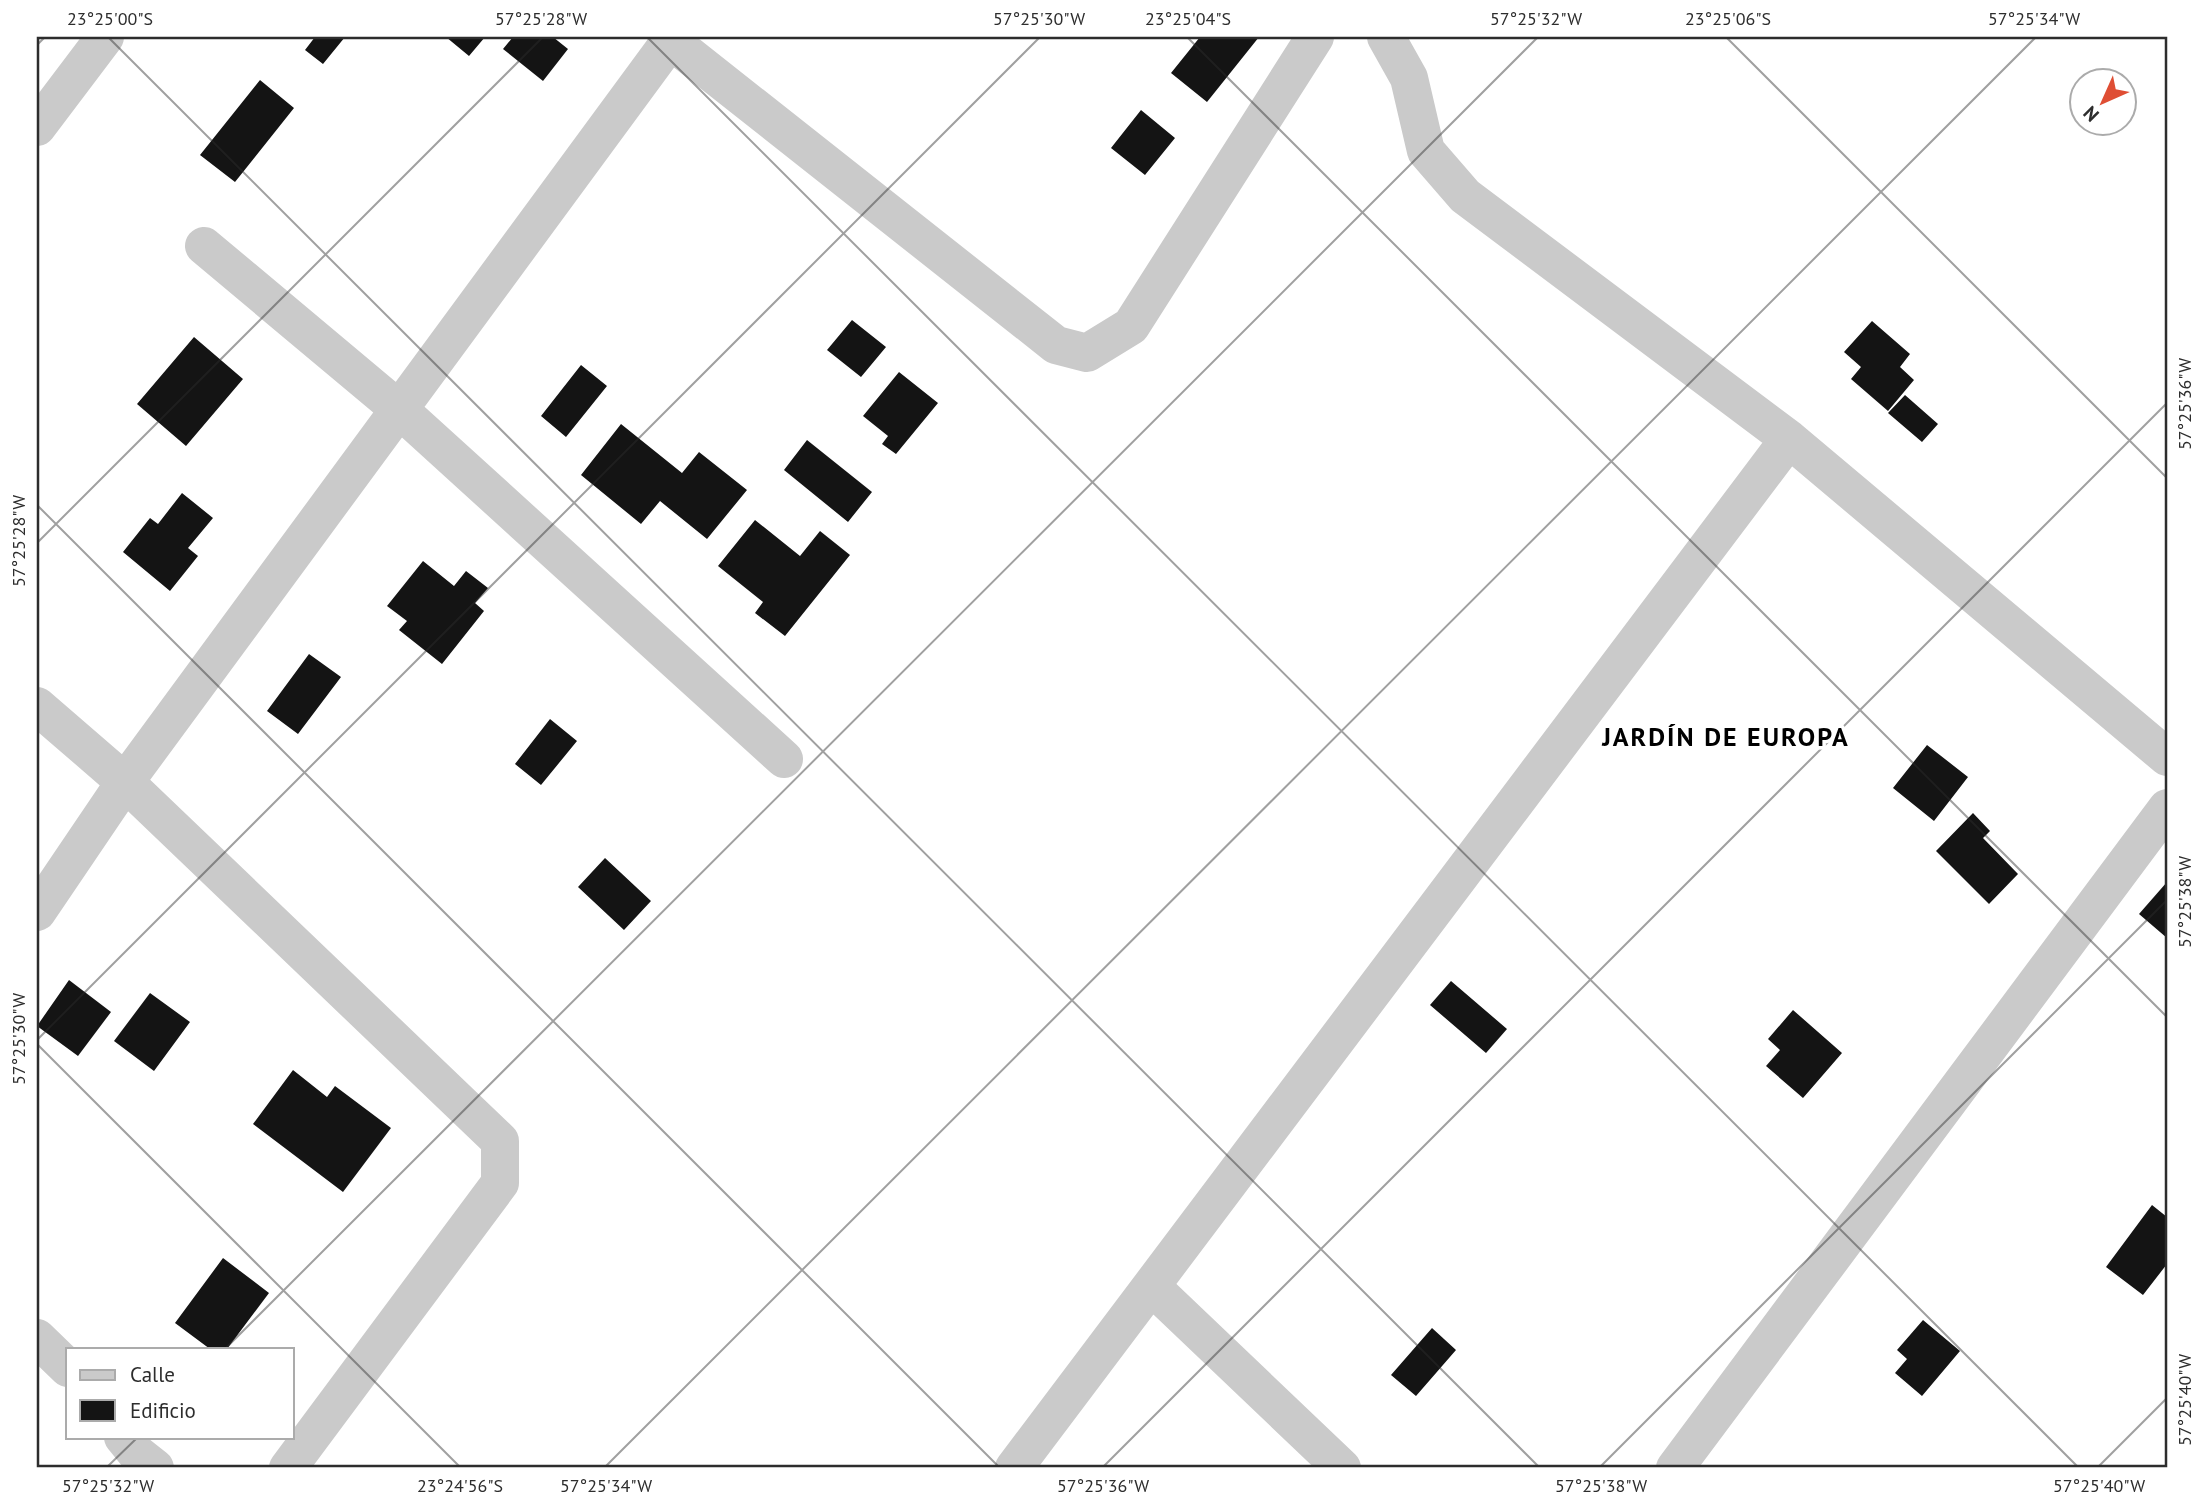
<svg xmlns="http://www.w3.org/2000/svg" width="2204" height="1505" font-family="'PT Sans',sans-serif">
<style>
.building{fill:#141414}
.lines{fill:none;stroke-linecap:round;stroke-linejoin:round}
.minor{stroke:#cacaca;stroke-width:38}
.ticks{fill:none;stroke:#2d2d2d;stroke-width:2;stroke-opacity:0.45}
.labels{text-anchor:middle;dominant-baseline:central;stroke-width:7;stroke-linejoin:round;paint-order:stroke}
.district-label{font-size:26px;font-weight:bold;letter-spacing:2px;fill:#000;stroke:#fff}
.neatline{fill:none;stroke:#2d2d2d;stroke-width:2.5}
.ticks-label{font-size:18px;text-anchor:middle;fill:#2d2d2d}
</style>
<rect width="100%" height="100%" fill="#fff"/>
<path class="building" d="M315 37H345L323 64 305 50Z
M446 37H485L469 56Z
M513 37H553L568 49 543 81 503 49Z
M1200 37H1259L1207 102 1171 73Z
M260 80 294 108 235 182 200 155Z
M1141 110 1175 138 1145 175 1111 148Z
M852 320 886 347 861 377 827 350Z
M1872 321 1910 354 1900 367 1914 380 1888 411 1851 379 1861 367 1844 352Z
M194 337 243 379 186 446 137 404Z
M581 365 607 386 566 437 541 416Z
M899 372 938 403 896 454 882 444 888 436 863 416Z
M1905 395 1938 424 1922 442 1888 413Z
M621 424 682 473 699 452 747 490 707 539 660 501 641 524 581 475Z
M807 440 872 492 848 522 784 470Z
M182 493 213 518 188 548 198 556 170 591 123 552 150 518 158 524Z
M755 520 800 556 820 531 850 555 785 636 755 613 763 602 718 566Z
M423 561 454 586 466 571 488 588 475 603 484 611 442 664 399 630 407 621 387 606Z
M309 654 341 677 298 734 267 711Z
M550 719 577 741 541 785 515 764Z
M1927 745 1968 777 1934 821 1893 788Z
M1973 813 1990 831 1983 838 2018 874 1989 904 1936 851Z
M605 858 651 901 624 930 578 887Z
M2167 882V938L2139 914Z
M69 980 111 1012 78 1056 37 1026Z
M1451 981 1507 1029 1486 1053 1430 1005Z
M150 993 190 1022 154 1071 114 1041Z
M1793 1010 1842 1053 1803 1098 1766 1066 1780 1050 1768 1039Z
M293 1070 327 1097 335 1086 391 1128 343 1192 253 1124Z
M2152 1205 2167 1217V1264L2143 1295 2106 1267Z
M223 1258 269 1293 227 1349H210L175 1323Z
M1923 1320 1960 1351 1922 1396 1895 1373 1907 1359 1897 1350Z
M1432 1328 1456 1350 1416 1396 1391 1375Z"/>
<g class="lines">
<path class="minor" d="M666 37 1056 345 1087 353 1131 326 1315 37
M1386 37 1409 78 1426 151 1465 196 1789 439
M37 127 105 37
M204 246 401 411 784 759
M37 706 125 782 500 1141V1183L288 1468
M37 912 125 782 673 37
M1151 1286 1342 1468
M37 1338 68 1368
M123 1437 136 1453 155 1468
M1014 1468 1789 439 2167 757
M1675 1468 2167 808"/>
</g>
<path class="ticks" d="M108 37 1540 1468M647 37 2079 1468M1187 37 2167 1017M1726 37 2167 478M37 45 45 37M37 505 1000 1468M37 543 543 37M37 1040 1040 37M37 1044 461 1468M225 1349 1538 37M106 1468 138 1437M604 1468 2036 37M1102 1468 2167 403M1599 1468 2167 900M2097 1468 2167 1398"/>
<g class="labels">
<g class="district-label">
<text x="1726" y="736">JARDÍN DE EUROPA</text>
</g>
</g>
<rect width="2204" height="1505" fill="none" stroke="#ffffff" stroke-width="77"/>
<rect x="66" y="1348" width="228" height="91" fill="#ffffff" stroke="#ababab" stroke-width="2"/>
<rect x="80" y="1370" width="35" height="10" fill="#cacaca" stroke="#ababab" stroke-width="2"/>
<text x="130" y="1382" font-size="21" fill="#2d2d2d">Calle</text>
<rect x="80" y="1400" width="35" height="21" fill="#141414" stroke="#ababab" stroke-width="2"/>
<text x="130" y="1418" font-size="21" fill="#2d2d2d">Edificio</text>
<g transform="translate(2103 102) rotate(225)"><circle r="33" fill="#ffffff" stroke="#ababab" stroke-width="2"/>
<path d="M0-5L12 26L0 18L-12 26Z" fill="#df4e34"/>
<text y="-10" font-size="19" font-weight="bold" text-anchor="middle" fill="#2d2d2d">N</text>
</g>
<rect x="38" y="38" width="2128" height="1428" class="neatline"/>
<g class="ticks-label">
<text x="110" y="25">23°25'00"S</text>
<text x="541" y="25">57°25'28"W</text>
<text x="1039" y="25">57°25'30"W</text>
<text x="1188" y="25">23°25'04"S</text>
<text x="1536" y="25">57°25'32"W</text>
<text x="1728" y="25">23°25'06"S</text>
<text x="2034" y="25">57°25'34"W</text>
<text transform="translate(2185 404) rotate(-90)" y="6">57°25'36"W</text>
<text transform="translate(19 541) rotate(-90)" y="6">57°25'28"W</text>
<text transform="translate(2185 902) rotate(-90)" y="6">57°25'38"W</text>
<text transform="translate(19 1039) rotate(-90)" y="6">57°25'30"W</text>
<text transform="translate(2185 1400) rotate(-90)" y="6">57°25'40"W</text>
<text x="108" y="1492">57°25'32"W</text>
<text x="460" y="1492">23°24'56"S</text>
<text x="606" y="1492">57°25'34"W</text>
<text x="1103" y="1492">57°25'36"W</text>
<text x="1601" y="1492">57°25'38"W</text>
<text x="2099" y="1492">57°25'40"W</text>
</g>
</svg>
